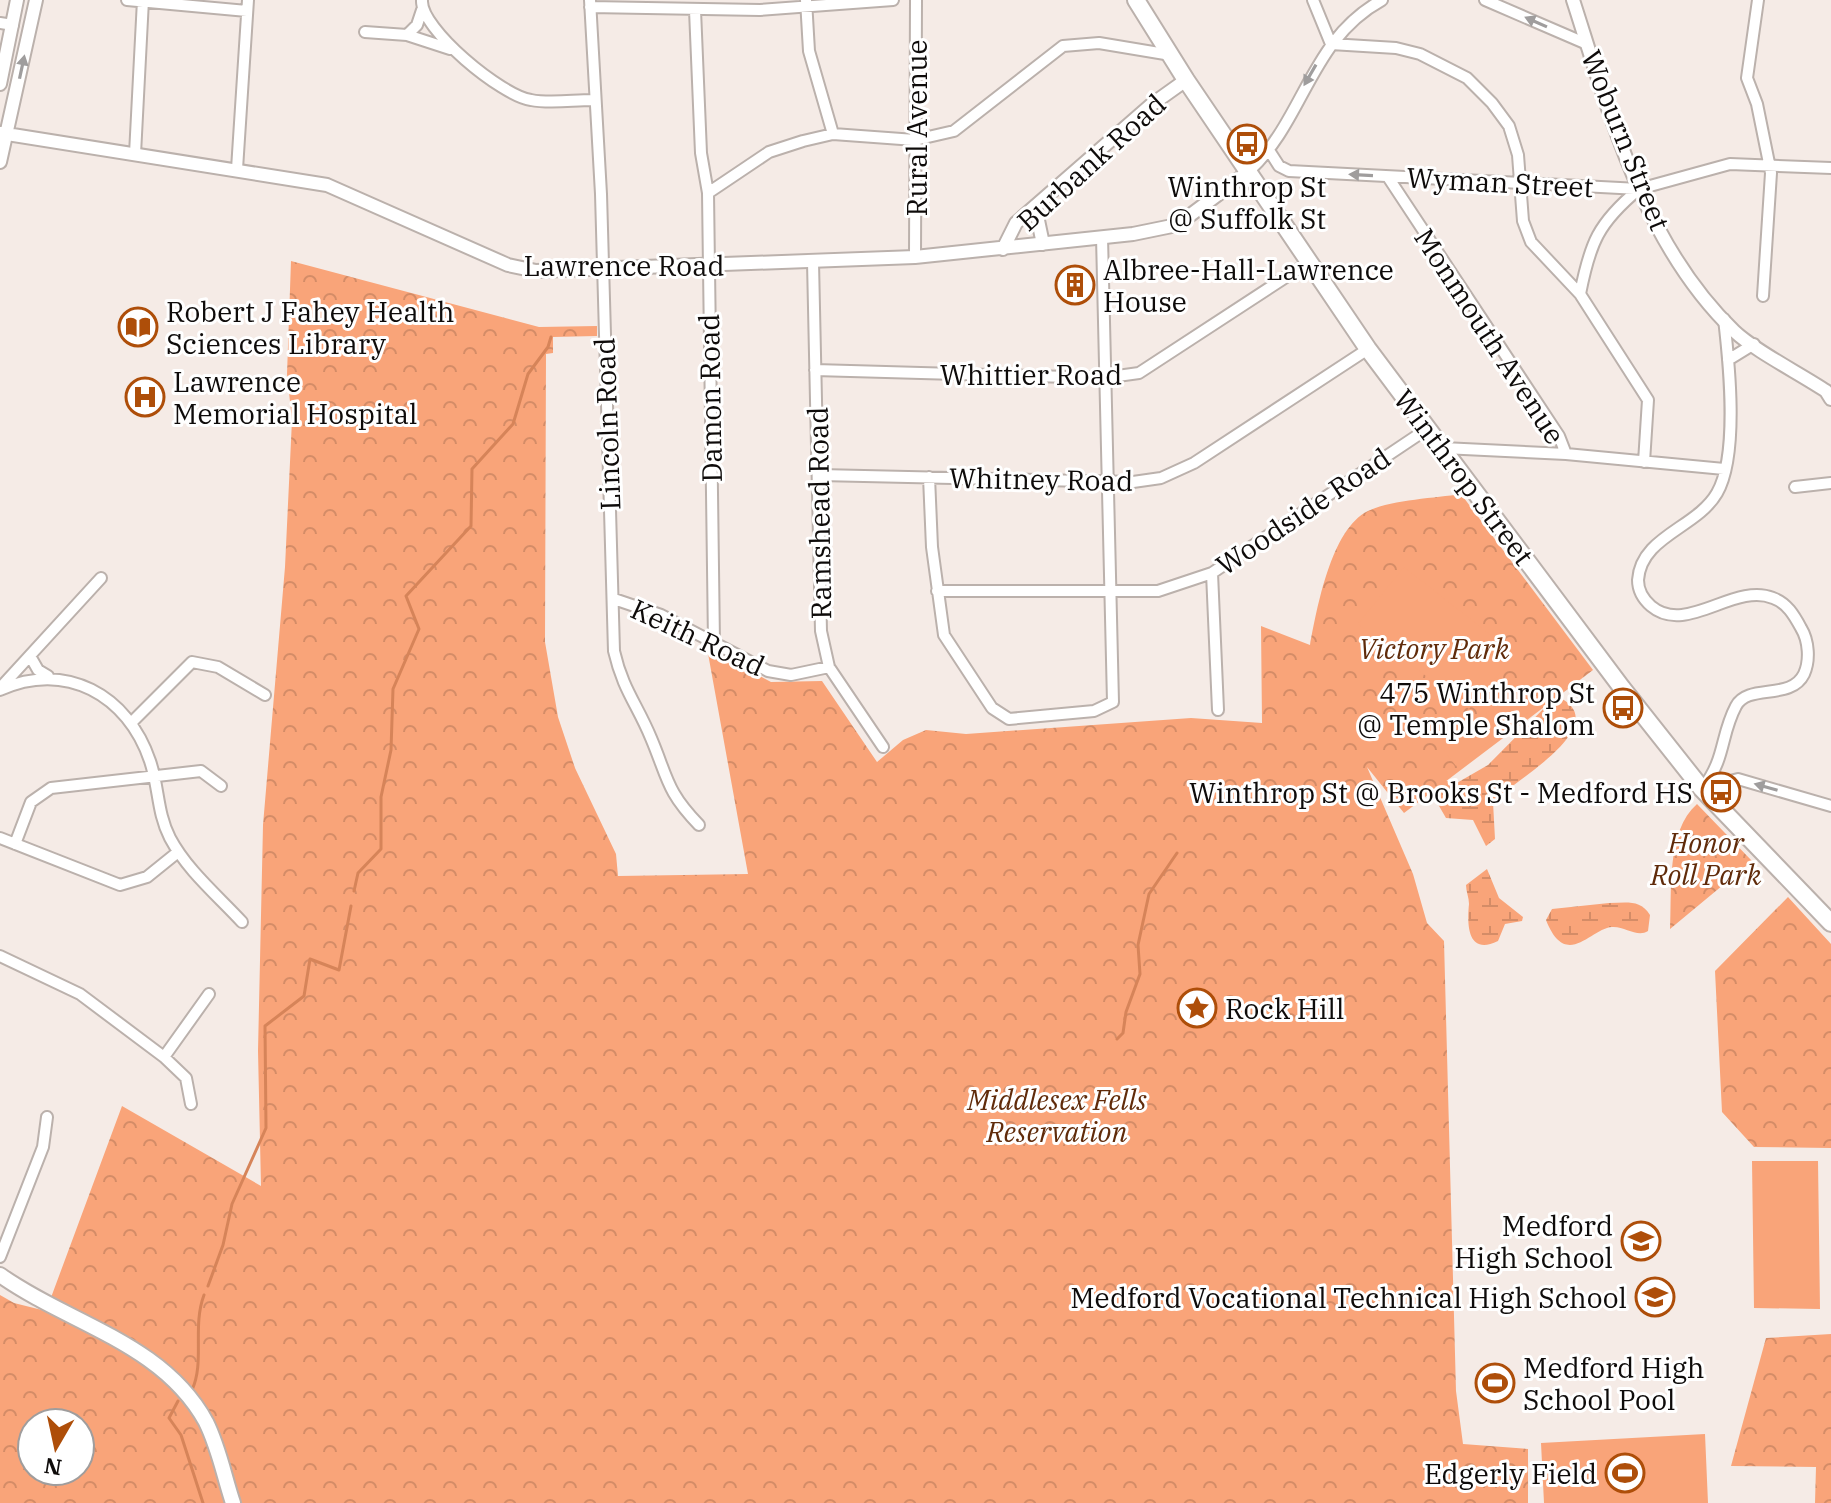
<svg xmlns="http://www.w3.org/2000/svg" width="1831" height="1503" font-family="'IBM Plex Serif',serif">
<style>
.wetland{fill:url(#wetland-marsh)}
.park{fill:url(#park-crowns);fill-rule:evenodd}
.pitch{fill:#f9a479}
.lines{fill:none;stroke-linecap:round;stroke-linejoin:round}
.stream{stroke:#d68459;stroke-width:3}
.minor-casing{stroke:#bbb1ac;stroke-width:14}
.tertiary-casing{stroke:#bbb1ac;stroke-width:16}
.secondary-casing{stroke:#bbb1ac;stroke-width:18}
.primary-casing{stroke:#bbb1ac;stroke-width:20}
.minor{stroke:#fff;stroke-width:10}
.tertiary{stroke:#fff;stroke-width:12}
.secondary{stroke:#fff;stroke-width:14}
.primary{stroke:#fff;stroke-width:16}
.oneway{fill:#9f9d9d}
.labels{text-anchor:middle;dominant-baseline:central;stroke-width:6;stroke-linejoin:round;paint-order:stroke}
.street-label{font-size:28px;fill:#0e0b0a;stroke:#fff}
.poi-label{font-size:28px;fill:#0e0b0a;stroke:#fff;text-anchor:start}
.park-label{font-size:28px;font-style:italic;fill:#602b0a;stroke:#fff}
</style>
<defs>
<pattern id="wetland-marsh" width="20" height="14" patternUnits="userSpaceOnUse" patternTransform="scale(2)"><rect width="20" height="14" fill="#f9a479"/><path d="M1 5h8M5 5V1M11 12h8M15 12V8" fill="none" stroke="#d48c67"/></pattern>
<pattern id="park-crowns" width="20" height="18" patternUnits="userSpaceOnUse" patternTransform="scale(2)"><rect width="20" height="18" fill="#f9a479"/><path d="M2 6a3 3 0 1 1 6 0M12 15a3 3 0 1 1 6 0" fill="none" stroke="#d48c67"/></pattern>
</defs>
<rect width="100%" height="100%" fill="#f5ebe6"/>
<path class="wetland" d="M1556 696C1620 723 1509 784 1493 802L1495 839 1486 846 1473 820 1446 818 1435 799 1423 794 1441 779 1455 784 1488 765Z
M1487 869 1499 898 1523 917 1522 921 1505 924 1498 941C1467 956 1467 924 1469 904 1469 898 1466 891 1466 885Z
M1609 903C1626 903 1640 899 1650 915L1648 931C1637 938 1625 926 1612 927 1591 928 1566 971 1546 920L1552 909Z"/>
<path class="park" d="M291 261 539 327 597 326V336L553 337V353L546 354 545 642 558 717 575 768 616 854 618 876 748 874 707 648 771 682 822 681 877 762 903 740 926 730 966 734 1191 718 1262 723 1261 626 1310 645C1317 608 1331 529 1368 511 1391 500 1435 498 1461 494L1593 670 1404 813 1367 767 1413 874 1427 923 1444 941 1456 1391 1463 1444 1528 1449V1503H0V1295L14 1303 46 1311 122 1106 261 1186 258 1051 263 825 285 567 292 420 287 374ZM32 1423H80V1471H32Z
M1697 804 1752 861 1670 929C1672 891 1666 831 1697 804Z
M1788 897 1831 944V1148L1754 1147 1722 1112 1715 971Z
M1831 1334V1503H1815L1816 1467 1731 1466 1766 1338Z"/>
<path class="pitch" d="M1404 567 1515 654 1469 709 1358 624Z
M1515 692 1529 712 1456 766 1441 747Z
M1752 1161H1818L1820 1309 1754 1308Z
M1705 1434 1708 1503H1544L1541 1443Z"/>
<g class="lines">
<path class="stream" d="M354 891 358 873 381 849V797L391 750 393 689 419 629 406 596 471 526 472 469 513 424 528 374 548 347 551 337
M1117 1039 1123 1033 1126 1012 1140 974 1138 945 1149 894 1177 853
M208 1286 223 1245 232 1204 266 1128 265 1026 304 996 310 959 339 970 351 906
M192 1390C205 1362 192 1327 204 1295
M178 1401 169 1418 181 1435 203 1503"/>
<defs>
<path id="minor" d="M127 0 247 11
M422 0C420 29 502 96 531 100 550 104 573 100 592 100
M590 0 601 194 614 651C623 690 637 704 651 738 668 778 666 791 699 825
M806 0 809 51 833 134
M1313 0 1331 44 1396 48 1420 54 1467 78 1492 103 1509 126 1518 155 1523 221 1531 242 1580 294 1648 400 1644 462
M1485 0 1587 44
M1758 0 1747 78 1757 104 1771 173 1763 296
M590 7 760 10 893 0
M695 10 701 153 708 193 714 643
M0 23 13 25
M365 32 407 35 417 25 422 10
M407 35 450 49
M1270 152 1279 166 1289 171 1639 189 1730 164 1831 168
M135 154 143 0
M237 169 248 0
M1248 172C1305 120 1309 40 1382 0
M1388 177 1559 436 1566 454
M708 193 769 152 803 141 833 134 915 140 954 131 1063 46 1099 43 1171 55
M915 257 916 0
M813 262 821 631 829 667 883 747
M1580 294C1590 243 1598 223 1639 189
M1728 360 1754 344
M815 370 1103 378 1139 373 1309 262
M1443 448 1566 454 1724 469
M820 475 1133 482 1161 478 1194 463 1368 349
M929 477 932 547 944 635 992 708 1009 719 1094 711 1113 702 1102 237
M1795 487 1831 483
M1212 573 1218 710
M937 591H1158L1212 573 1427 429
M614 599 661 615 768 671 791 675 829 667
M30 656 38 670 48 676
M2 686 101 578
M0 690C65 660 128 695 150 761 159 787 157 813 170 838 187 870 217 895 242 922
M131 723 192 662 218 667 265 695
M1702 788 1738 779 1831 806
M1702 789C1726 759 1720 736 1736 706 1748 683 1791 701 1804 674 1810 661 1809 641 1801 628 1794 615 1787 603 1773 598 1734 582 1686 636 1651 606 1643 599 1638 590 1638 580 1641 536 1697 528 1717 493 1739 455 1729 362 1724 319
M0 838 120 885 147 877 178 852
M15 844 31 802 51 788 201 771 221 786
M0 956 80 994 164 1057 186 1078 191 1104
M164 1057 209 994
M0 1257 43 1147 47 1117"/>
<path id="tertiary" d="M1573 0C1610 115 1644 245 1734 331 1755 351 1799 373 1826 391L1831 399
M0 84 17 0
M0 133 327 185 508 265 536 271 915 257 1133 234 1177 225 1248 172
M0 162 36 0
M1035 206 1043 244
M1003 249 1016 223 1151 105 1186 80"/>
<path id="secondary" d="M0 1275C69 1324 163 1343 206 1422 219 1448 224 1476 233 1503"/>
<path id="primary" d="M1136 0 1186 80 1368 349 1622 688 1702 789 1831 923"/>
</defs>
<use href="#minor" class="minor-casing"/>
<use href="#tertiary" class="tertiary-casing"/>
<use href="#secondary" class="secondary-casing"/>
<use href="#primary" class="primary-casing"/>
<use href="#minor" class="minor"/>
<use href="#tertiary" class="tertiary"/>
<use href="#secondary" class="secondary"/>
<use href="#primary" class="primary"/>
</g>
<defs><path id="oneway-solid" d="M-6-.8H1V-3.2L6.5 0L1 3.2V.8H-6Z" transform="scale(2)"/></defs>
<g class="oneway">
<use href="#oneway-solid" transform="translate(1536 22) rotate(-156)"/>
<use href="#oneway-solid" transform="translate(22 67) rotate(-78)"/>
<use href="#oneway-solid" transform="translate(1310 75) rotate(120)"/>
<use href="#oneway-solid" transform="translate(1361 175) rotate(-177)"/>
<use href="#oneway-solid" transform="translate(1766 787) rotate(-164)"/>
</g>
<defs>
<symbol id="bus-ring" viewBox="-11 -11 22 22"><circle r="9.5" fill="#fff" stroke="#ae4e09" stroke-width="1.5"/><path d="M-5-6H5V4H4V6H2V4H-2V6H-4V4H-5ZM-3.5-4V0h7V-4ZM-3.5 1.2v1.5H-2V1.2ZM2 1.2v1.5H3.5V1.2Z" fill="#ae4e09"/></symbol>
<symbol id="building-ring" viewBox="-11 -11 22 22"><circle r="9.5" fill="#fff" stroke="#ae4e09" stroke-width="1.5"/><path d="M-4-6H4V6H1V3H-1V6H-4ZM-2.5-4.3h1.7v1.8h-1.7ZM.8-4.3h1.7v1.8H.8ZM-2.5-1h1.7V.8h-1.7ZM.8-1h1.7V.8H.8Z" fill="#ae4e09"/></symbol>
<symbol id="library-ring" viewBox="-11 -11 22 22"><circle r="9.5" fill="#fff" stroke="#ae4e09" stroke-width="1.5"/><path d="M-6-4Q-3-5.5-.7-3.5V5Q-3 3-6 4ZM6-4Q3-5.5 .7-3.5V5Q3 3 6 4Z" fill="#ae4e09"/></symbol>
<symbol id="hospital-ring" viewBox="-11 -11 22 22"><circle r="9.5" fill="#fff" stroke="#ae4e09" stroke-width="1.5"/><path d="M-5-5h3v3.5h4V-5h3V5h-3V1.5h-4V5h-3Z" fill="#ae4e09"/></symbol>
<symbol id="sight-ring" viewBox="-11 -11 22 22"><circle r="9.5" fill="#fff" stroke="#ae4e09" stroke-width="1.5"/><path d="M0-6L1.8-2.2L6-1.7L2.9 1.2L3.7 5.4L0 3.3L-3.7 5.4L-2.9 1.2L-6-1.7L-1.8-2.2Z" fill="#ae4e09"/></symbol>
<symbol id="school-ring" viewBox="-11 -11 22 22"><circle r="9.5" fill="#fff" stroke="#ae4e09" stroke-width="1.5"/><path d="M0-5L7-2L0 1L-7-2ZM-4 1L0 2.5L4 1V4Q0 6-4 4Z" fill="#ae4e09"/></symbol>
<symbol id="stadium-ring" viewBox="-11 -11 22 22"><circle r="9.5" fill="#fff" stroke="#ae4e09" stroke-width="1.5"/><path d="M0-5a6.5 5 0 1 0 0 10a6.5 5 0 1 0 0-10ZM-3.5-1.8h7v3.6h-7Z" fill="#ae4e09"/></symbol>
</defs>
<g fill-rule="evenodd">
<use href="#bus-ring" x="1225" y="122" width="44" height="44"/>
<use href="#building-ring" x="1053" y="263" width="44" height="44"/>
<use href="#library-ring" x="116" y="305" width="44" height="44"/>
<use href="#hospital-ring" x="123" y="375" width="44" height="44"/>
<use href="#bus-ring" x="1601" y="686" width="44" height="44"/>
<use href="#bus-ring" x="1699" y="770" width="44" height="44"/>
<use href="#sight-ring" x="1175" y="986" width="44" height="44"/>
<use href="#school-ring" x="1619" y="1219" width="44" height="44"/>
<use href="#school-ring" x="1633" y="1275" width="44" height="44"/>
<use href="#stadium-ring" x="1473" y="1361" width="44" height="44"/>
<use href="#stadium-ring" x="1603" y="1451" width="44" height="44"/>
</g>
<g class="labels">
<g class="street-label">
<text transform="translate(916 128) rotate(-90)">Rural Avenue</text>
<text transform="translate(1626 140) rotate(68)">Woburn Street</text>
<text transform="translate(1091 162) rotate(-42)">Burbank Road</text>
<text transform="translate(1500 182) rotate(3)">Wyman Street</text>
<text x="624" y="265">Lawrence Road</text>
<text transform="translate(1490 336) rotate(57)">Monmouth Avenue</text>
<text x="1031" y="374">Whittier Road</text>
<text transform="translate(710 398) rotate(-91)">Damon Road</text>
<text transform="translate(607 424) rotate(-92)">Lincoln Road</text>
<text transform="translate(1464 477) rotate(53)">Winthrop Street</text>
<text transform="translate(1041 479) rotate(1)">Whitney Road</text>
<text transform="translate(1303 511) rotate(-34)">Woodside Road</text>
<text transform="translate(819 513) rotate(-91)">Ramshead Road</text>
<text transform="translate(698 637) rotate(25)">Keith Road</text>
</g>
<g class="poi-label">
<text x="1247" y="186" text-anchor="middle">Winthrop St<tspan x="1247" dy="32">@ Suffolk St</tspan></text>
<text x="1103" y="269">Albree-Hall-Lawrence<tspan x="1103" dy="32">House</tspan></text>
<text x="166" y="311">Robert J Fahey Health<tspan x="166" dy="32">Sciences Library</tspan></text>
<text x="173" y="381">Lawrence<tspan x="173" dy="32">Memorial Hospital</tspan></text>
<text x="1595" y="692" text-anchor="end">475 Winthrop St<tspan x="1595" dy="32">@ Temple Shalom</tspan></text>
<text x="1693" y="792" text-anchor="end">Winthrop St @ Brooks St - Medford HS</text>
<text x="1225" y="1008">Rock Hill</text>
<text x="1613" y="1225" text-anchor="end">Medford<tspan x="1613" dy="32">High School</tspan></text>
<text x="1627" y="1297" text-anchor="end">Medford Vocational Technical High School</text>
<text x="1523" y="1367">Medford High<tspan x="1523" dy="32">School Pool</tspan></text>
<text x="1597" y="1473" text-anchor="end">Edgerly Field</text>
</g>
<g class="park-label">
<text x="1434" y="648">Victory Park</text>
<text x="1706" y="842">Honor<tspan x="1706" dy="32">Roll Park</tspan></text>
<text x="1057" y="1099">Middlesex Fells<tspan x="1057" dy="32">Reservation</tspan></text>
</g>
</g>
<g transform="translate(56 1447) rotate(189)"><circle r="38" fill="#ffffff" stroke="#9f9d9d" stroke-width="2"/>
<path d="M0-6L14 30L0 20L-14 30Z" fill="#ae4e09"/>
<text y="-12" font-size="22" font-weight="bold" text-anchor="middle" fill="#0e0b0a">N</text>
</g>
</svg>
